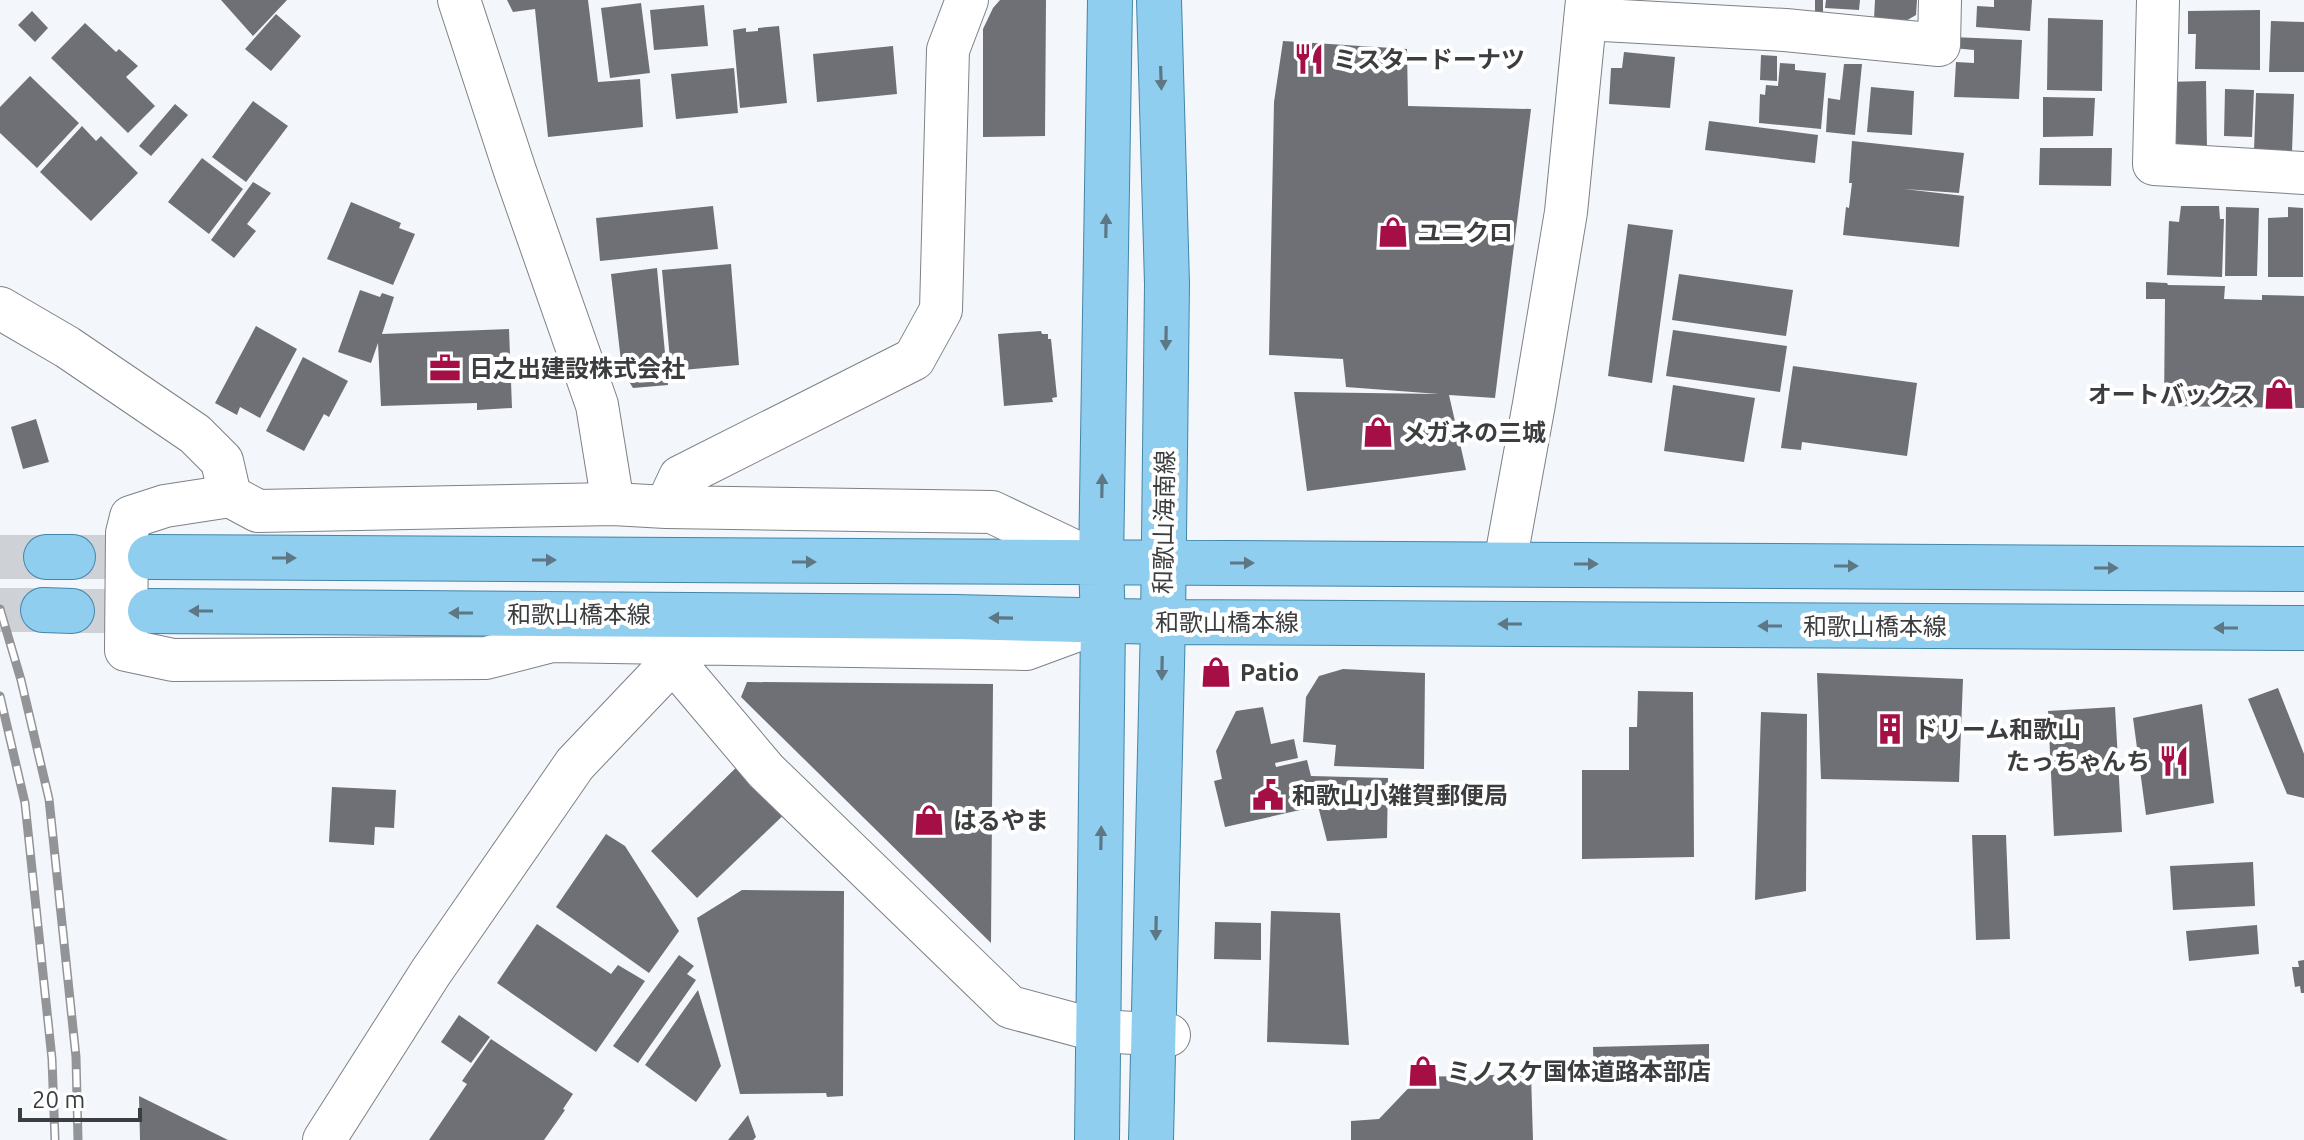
<svg xmlns="http://www.w3.org/2000/svg" width="2304" height="1140" font-family="Ubuntu,'Noto Sans JP',sans-serif">
<style>
.building{fill:#6f7075}
.lines{fill:none;stroke-linecap:round;stroke-linejoin:round}
.major-tunnel{stroke:#ced1d5;stroke-width:44;stroke-dasharray:44 22;stroke-linecap:butt}
.minor-casing{stroke:#7e8185;stroke-width:44}
.major-casing{stroke:#4286aa;stroke-width:46}
.minor{stroke:#fff;stroke-width:42}
.major{stroke:#8fceee;stroke-width:44}
.rail-casing{stroke:#929498;stroke-width:9}
.rail{stroke:#fff;stroke-width:6;stroke-dasharray:18;stroke-linecap:butt}
.oneway{fill:#5d7785}
.labels{text-anchor:middle;dominant-baseline:central;stroke-width:8;stroke-linejoin:round;paint-order:stroke}
.poi-label{font-size:24px;font-weight:bold;fill:#3b3d3f;stroke:#fff;text-anchor:start}
.street-label{font-size:24px;fill:#3b3d3f;stroke:#fff}
</style>
<rect width="100%" height="100%" fill="#f3f6fb"/>
<path class="building" d="M221 0H287L253 36Z
M507 0H588L598 82 640 79 643 127 548 137 535 9 513 12Z
M1000 0H1046L1045 136 983 137V29L993 8Z
M1815 0H1823V14H1815Z
M1826 0H1860L1859 10 1825 8Z
M1875 0H1917L1916 15 1904 22 1874 19Z
M1994 0H2032L2030 31 1976 27 1977 6 1994 7Z
M641 3 650 73 610 78 601 8Z
M704 5 708 46 654 50 650 10Z
M2260 10V70L2195 69 2196 34H2188V11Z
M32 11 48 28 35 42 18 25Z
M276 14 301 36 271 71 245 49Z
M2048 18 2103 20 2102 91 2047 90Z
M2271 21 2304 22V72H2269Z
M85 23 116 52 119 49 138 66 126 77 155 106 128 133 51 58Z
M779 26 787 103 740 108 733 30 746 28V32L758 31V28Z
M1953 37 2022 40 2019 99 1954 97 1956 62 1974 63V50L1953 48Z
M1283 41 1407 49 1408 106 1531 109 1495 398 1449 395 1466 470 1307 491 1294 392 1439 394 1346 387 1343 359 1269 355 1274 102Z
M893 46 897 94 817 102 813 54Z
M1624 52 1675 57 1670 108 1609 104 1611 68H1622Z
M1761 55 1777 56V81L1760 80Z
M1780 63 1795 64V70L1826 73 1821 129 1759 123 1760 94 1765 95 1766 85 1778 86Z
M1844 64H1862L1855 135 1826 132 1828 98 1840 100Z
M734 68 738 113 676 119 671 74Z
M30 76 79 123 37 168 0 133V107Z
M2206 81 2207 149H2169L2163 82Z
M1871 87 1914 91 1912 135 1867 132Z
M2225 89 2254 90 2252 137 2224 136Z
M2256 93 2294 94 2292 152 2254 151Z
M2043 97 2095 98 2093 136 2043 137Z
M253 101 288 126 246 182 212 157Z
M175 104 188 115 151 156 139 146Z
M1709 121 1818 135 1815 163 1705 150Z
M82 126 96 141 101 136 138 173 91 221 40 172Z
M1852 141 1964 153 1959 193 1904 189 1964 196 1959 247 1843 235 1846 207 1849 208 1852 183H1849Z
M2040 148H2112L2111 186 2039 185Z
M202 158 243 189 209 234 168 202Z
M253 182 271 193 247 224 256 231 234 258 211 240Z
M351 202 401 223 399 228 415 234 393 285 327 259Z
M713 206 718 249 600 261 596 218Z
M2181 206H2219L2220 219H2224L2222 277 2167 275 2169 221 2179 222Z
M2226 207 2259 208 2257 276H2225Z
M2288 207 2303 208V277H2268V218L2288 217Z
M1628 224 1673 230 1652 383 1608 376Z
M731 264 739 365 671 371 662 270Z
M657 268 668 385 633 388 622 370 611 274Z
M1679 274 1793 290 1786 336 1672 320Z
M2146 282 2167 283 2168 285 2225 286 2224 299 2262 300V295L2304 296V408L2164 406 2165 299H2146Z
M360 290 380 297 382 293 394 297 382 334 509 329 512 408 477 410V403L381 406 378 343 371 363 338 352Z
M256 326 297 349 260 418 240 407 237 415 215 403Z
M1673 330 1787 346 1780 392 1666 376Z
M1041 331 1042 334H1048V339H1051L1057 397 1052 398 1053 402 1004 406 998 334Z
M303 357 348 381 329 417 324 414 304 451 266 431Z
M1793 366 1917 383 1907 456 1802 442 1801 450 1781 448Z
M1673 385 1755 398 1744 462 1664 451Z
M36 419 49 462 23 469 11 427Z
M1343 669 1425 673 1424 769 1334 766 1336 745 1303 742 1306 697 1319 676Z
M1817 673 1963 679 1959 782 1821 779Z
M747 682 993 684 991 943 741 697Z
M2278 688 2304 754V798L2287 794 2248 699Z
M1638 691 1693 692 1694 857 1582 859V770H1629V727H1637Z
M2202 704 2214 803 2146 815 2133 718Z
M1263 707 1271 744 1294 739 1298 758 1275 763 1276 767 1307 760 1311 776 1388 778 1387 838 1327 841 1318 806 1225 827 1214 781 1222 779 1216 751 1236 711Z
M2115 707 2122 832 2054 836 2048 711Z
M1761 712 1807 714 1806 891 1755 900Z
M749 755 795 804 697 898 651 851Z
M332 787 396 790 394 828 375 827 374 845 329 842Z
M606 834 625 846 679 931 649 973 556 907Z
M1972 835H2006L2010 939 1976 940Z
M2253 862 2255 906 2173 910 2170 866Z
M742 890 844 891 843 1096 827 1097 826 1093 740 1094 697 918Z
M1271 911 1340 913 1349 1045 1267 1042Z
M1215 922 1261 923V960L1214 959Z
M537 924 611 974 618 965 645 981 596 1052 497 983Z
M2257 925 2259 954 2189 961 2186 931Z
M679 955 694 966 687 974 696 980 638 1063 613 1046Z
M2304 960V993H2301L2300 986 2295 987 2292 967H2299L2298 961Z
M698 990 721 1066 696 1102 645 1065Z
M459 1015 490 1037 471 1063 441 1042Z
M491 1039 573 1094 563 1109 565 1110 544 1140H429L467 1084 462 1081Z
M1709 1044V1081L1594 1083 1593 1047Z
M1531 1074 1533 1140H1351V1121L1379 1119 1419 1077Z
M139 1096 228 1140H140Z
M748 1115 756 1137 753 1140H728Z"/>
<g class="lines">
<path class="major-tunnel" d="M0 557H46
M73 557H150
M0 610H43
M72 611H150"/>
<defs>
<path id="minor" d="M459 0 515 171 597 405 613 504
M2158 0 2154 164 2304 173
M1585 19 1785 30 1939 45 1940 0
M0 308 67 347 195 434 222 461 230 496
M666 507 680 477 914 359 941 310 948 50 967 0
M1505 563 1534 404 1566 212 1587 0
M1101 564 992 512 666 507 613 504 258 511 230 496 165 506 131 517 127 533 126 650 173 660 486 658 552 641 1026 649 1102 621
M673 661 766 771 1010 1007 1099 1031 1169 1035
M324 1140 431 972 575 764 673 661 672 642"/>
<path id="major" d="M46 557H73
M150 557 2304 569
M43 610 72 611
M150 611 956 617 1163 622 2304 628
M1097 1140 1103 621 1101 564 1110 0
M1151 1140 1163 622 1167 284 1159 0"/>
</defs>
<use href="#minor" class="minor-casing"/>
<use href="#major" class="major-casing"/>
<use href="#minor" class="minor"/>
<use href="#major" class="major"/>
<defs>
<path id="rail" d="M0 609 21 680 49 799 76 1057 78 1140
M0 696 25 803 52 1059 55 1140"/>
</defs>
<use href="#rail" class="rail-casing"/>
<use href="#rail" class="rail"/>
</g>
<defs><path id="oneway-solid" d="M-6-.8H1V-3.2L6.5 0L1 3.2V.8H-6Z" transform="scale(2)"/></defs>
<g class="oneway">
<use href="#oneway-solid" transform="translate(1161 78) rotate(88)"/>
<use href="#oneway-solid" transform="translate(1106 226) rotate(-89)"/>
<use href="#oneway-solid" transform="translate(1166 338) rotate(91)"/>
<use href="#oneway-solid" transform="translate(1102 486) rotate(-89)"/>
<use href="#oneway-solid" transform="translate(284 558)"/>
<use href="#oneway-solid" transform="translate(544 560)"/>
<use href="#oneway-solid" transform="translate(804 562)"/>
<use href="#oneway-solid" transform="translate(1242 563)"/>
<use href="#oneway-solid" transform="translate(1586 564)"/>
<use href="#oneway-solid" transform="translate(1846 566)"/>
<use href="#oneway-solid" transform="translate(2106 568)"/>
<use href="#oneway-solid" transform="translate(201 611) rotate(-180)"/>
<use href="#oneway-solid" transform="translate(461 613) rotate(-180)"/>
<use href="#oneway-solid" transform="translate(1001 618) rotate(-179)"/>
<use href="#oneway-solid" transform="translate(1510 624) rotate(-180)"/>
<use href="#oneway-solid" transform="translate(1770 626) rotate(-180)"/>
<use href="#oneway-solid" transform="translate(2226 628) rotate(-180)"/>
<use href="#oneway-solid" transform="translate(1162 668) rotate(91)"/>
<use href="#oneway-solid" transform="translate(1101 838) rotate(-89)"/>
<use href="#oneway-solid" transform="translate(1156 928) rotate(91)"/>
</g>
<defs>
<symbol id="restaurant-bare" viewBox="-9 -9 18 18"><path d="M-5-6h1v4h1v-4h1v4h1v-4h1v5L-1.5 .5V6h-2V.5L-5-1ZM5-6V6H3V1.5H1.5Q1.5-4 5-6Z" fill="#a60f45" stroke="#fff" stroke-width="2.5" paint-order="stroke"/></symbol>
<symbol id="shop-bare" viewBox="-9 -9 18 18"><path d="M-5-2.5h2.3a2.7 3.5 0 0 1 5.4 0H5L5.5 6h-11ZM-1.5-2.5h3a1.5 2.3 0 0 0-3 0Z" fill="#a60f45" stroke="#fff" stroke-width="2.5" paint-order="stroke"/></symbol>
<symbol id="office-bare" viewBox="-9 -9 18 18"><path d="M-6-3h4V-5.5h4V-3h4V5H-6ZM-1-4.5V-3h2v-1.5ZM-6 0V1H6V0Z" fill="#a60f45" stroke="#fff" stroke-width="2.5" paint-order="stroke"/></symbol>
<symbol id="building-bare" viewBox="-9 -9 18 18"><path d="M-4-6H4V6H1V3H-1V6H-4ZM-2.5-4.3h1.7v1.8h-1.7ZM.8-4.3h1.7v1.8H.8ZM-2.5-1h1.7V.8h-1.7ZM.8-1h1.7V.8H.8Z" fill="#a60f45" stroke="#fff" stroke-width="2.5" paint-order="stroke"/></symbol>
<symbol id="civic-bare" viewBox="-9 -9 18 18"><path d="M-.6-6.5H3V-4.5H.6V-3L4-1V1h2V6H-6V1h2V-1L-.6-3ZM-1.2 2.5V6h2.4V2.5Z" fill="#a60f45" stroke="#fff" stroke-width="2.5" paint-order="stroke"/></symbol>
</defs>
<g fill-rule="evenodd">
<use href="#restaurant-bare" x="1287" y="37" width="44" height="44"/>
<use href="#shop-bare" x="1371" y="210" width="44" height="44"/>
<use href="#office-bare" x="423" y="346" width="44" height="44"/>
<use href="#shop-bare" x="2257" y="372" width="44" height="44"/>
<use href="#shop-bare" x="1356" y="410" width="44" height="44"/>
<use href="#shop-bare" x="1194" y="650" width="44" height="44"/>
<use href="#building-bare" x="1868" y="707" width="44" height="44"/>
<use href="#restaurant-bare" x="2152" y="739" width="44" height="44"/>
<use href="#civic-bare" x="1246" y="773" width="44" height="44"/>
<use href="#shop-bare" x="907" y="798" width="44" height="44"/>
<use href="#shop-bare" x="1401" y="1049" width="44" height="44"/>
</g>
<g class="labels">
<g class="poi-label">
<text x="1333" y="59">ミスタードーナツ</text>
<text x="1417" y="232">ユニクロ</text>
<text x="469" y="368">日之出建設株式会社</text>
<text x="2255" y="394" text-anchor="end">オートバックス</text>
<text x="1402" y="432">メガネの三城</text>
<text x="1240" y="672">Patio</text>
<text x="1914" y="729">ドリーム和歌山</text>
<text x="2150" y="761" text-anchor="end">たっちゃんち</text>
<text x="1292" y="795">和歌山小雑賀郵便局</text>
<text x="953" y="820">はるやま</text>
<text x="1447" y="1071">ミノスケ国体道路本部店</text>
</g>
<g class="street-label">
<text transform="translate(1164 522) rotate(-89)">和歌山海南線</text>
<text x="579" y="614">和歌山橋本線</text>
<text x="1227" y="622">和歌山橋本線</text>
<text x="1875" y="626">和歌山橋本線</text>
</g>
</g>
<path d="M20 1108v12h120v-12" fill="none" stroke="#3b3d3f" stroke-width="4"/>
<text x="32" y="1108" font-size="24" fill="#3b3d3f" stroke="#ffffff" stroke-width="6" paint-order="stroke">20 m</text>
</svg>
